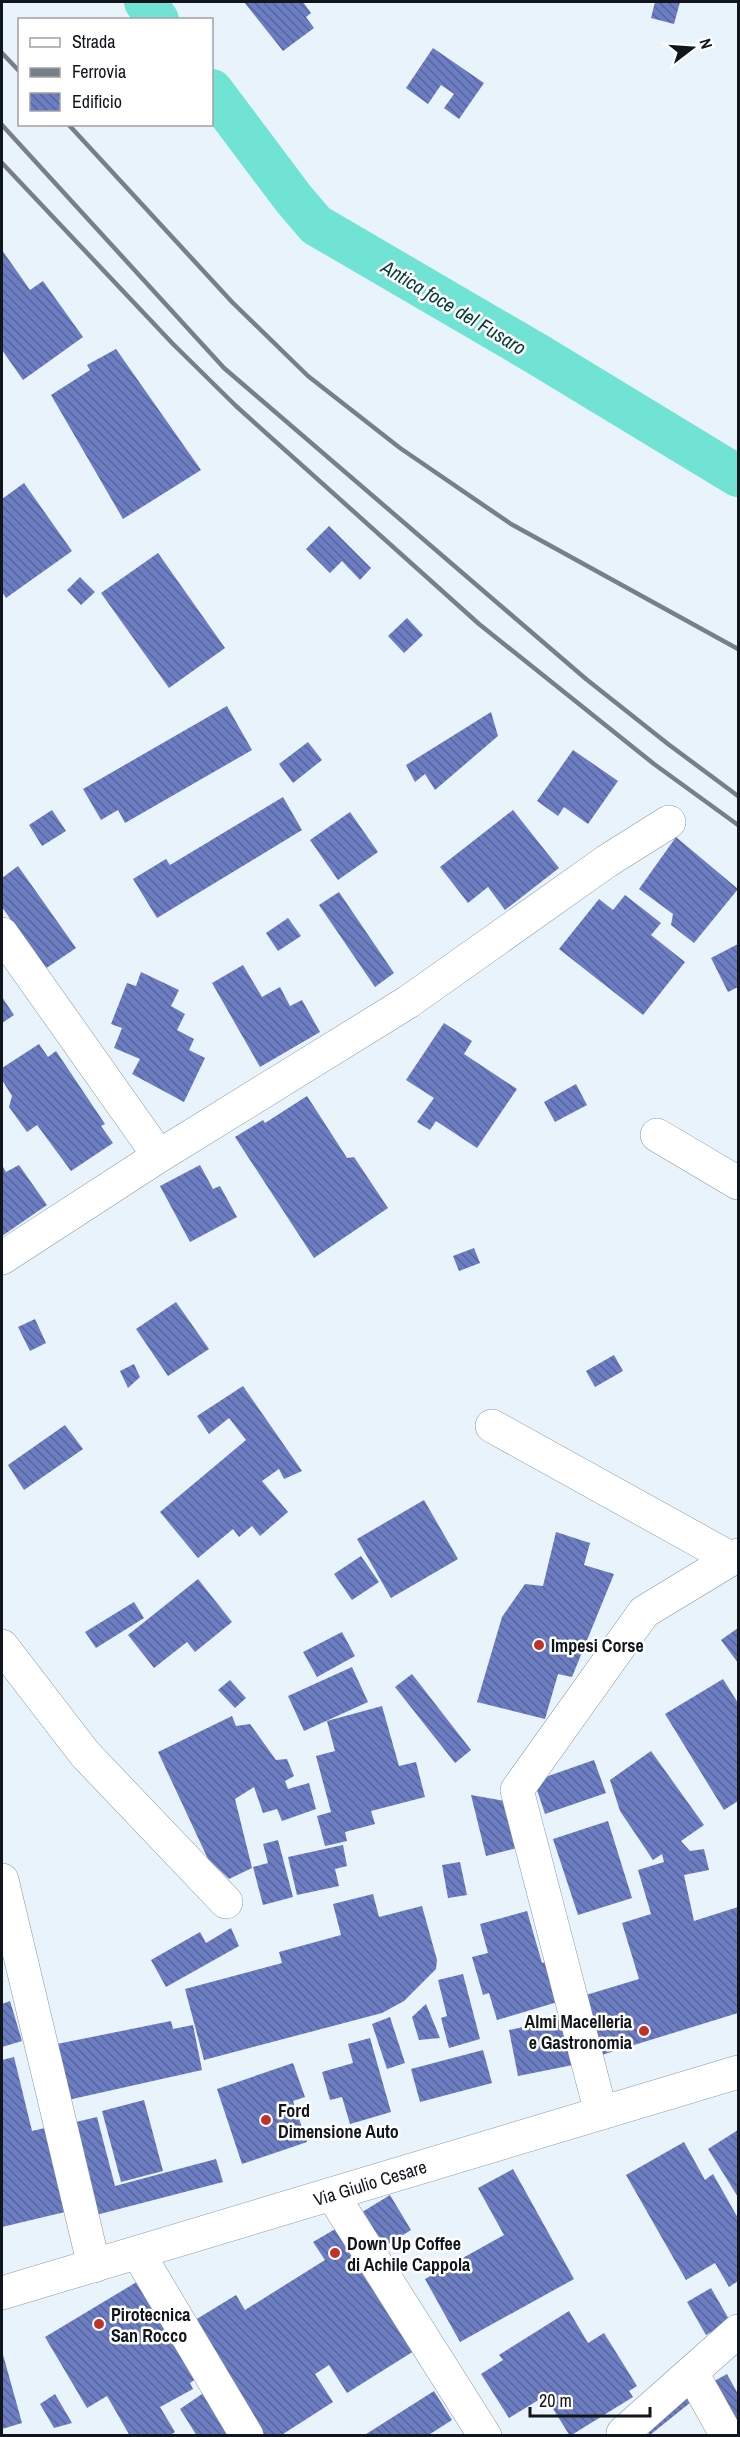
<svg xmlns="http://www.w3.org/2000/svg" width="740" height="2437" font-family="'Archivo Narrow',sans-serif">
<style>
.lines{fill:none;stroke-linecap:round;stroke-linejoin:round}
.canal{stroke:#71e3d5;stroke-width:42}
.building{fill:url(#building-back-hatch)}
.street-casing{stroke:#8899a6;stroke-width:34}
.secondary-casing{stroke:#8899a6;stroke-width:34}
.street{stroke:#fff;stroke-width:33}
.secondary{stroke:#fff;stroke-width:33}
.rail{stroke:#788087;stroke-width:4.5}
.poi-dot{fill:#bf3227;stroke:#fefefe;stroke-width:2}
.labels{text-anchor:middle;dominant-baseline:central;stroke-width:5;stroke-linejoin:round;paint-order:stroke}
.poi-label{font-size:18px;font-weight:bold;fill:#10161b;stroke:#fefefe;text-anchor:start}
.street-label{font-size:18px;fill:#10161b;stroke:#fefefe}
.water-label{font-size:20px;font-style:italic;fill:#053d37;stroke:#fefefe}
</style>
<defs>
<pattern id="building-back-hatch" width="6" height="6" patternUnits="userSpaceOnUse" patternTransform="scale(1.5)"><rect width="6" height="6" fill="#6c7dc2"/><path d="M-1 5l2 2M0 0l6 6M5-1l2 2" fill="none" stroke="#57659d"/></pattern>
</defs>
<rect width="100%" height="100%" fill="#e8f3fc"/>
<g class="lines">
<path class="canal" d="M145 2 158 20
M212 90 293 198 316 225 537 354 738 476"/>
</g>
<path class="building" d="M244 2H303L311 13 306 17 314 28 283 51Z
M655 2H680L674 24 651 18Z
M433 48 484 83 459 119 444 108 454 94 441 85 428 104 406 88Z
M2 250 30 290 43 281 83 337 23 380 2 350Z
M116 349 201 470 123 519 51 395 90 370 87 365Z
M24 483 72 551 6 598 2 592V499Z
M329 526 371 568 360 580 342 561 330 573 306 549Z
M158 553 225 648 169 688 101 593Z
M80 577 95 592 81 605 67 590Z
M407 618 423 635 404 653 388 636Z
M227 706 252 750 125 823 118 810 101 820 83 789Z
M491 712 498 736 435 790 425 774 415 782 406 765Z
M308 742 322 760 293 783 279 764Z
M573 750 618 781 588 824 564 807 558 816 537 801Z
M283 797 302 830 157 918 133 879 166 859 170 865Z
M52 810 66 831 42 846 29 825Z
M513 810 559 868 505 910 488 887 468 903 440 867Z
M350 812 378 852 338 880 310 840Z
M676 837 738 889 694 943 671 925 673 914 639 889Z
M18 866 76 948 45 969 2 907V878Z
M339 892 394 973 375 987 319 905Z
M625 895 661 923 651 935 685 962 643 1015 559 949 599 899 613 910Z
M288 918 301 936 278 951 266 933Z
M738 944V987L728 992 711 958Z
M243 965 262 997 280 987 290 1006 302 1000 320 1032 260 1067 212 983Z
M141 972 179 990 171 1006 185 1014 177 1030 194 1039 189 1050 205 1058 184 1102 132 1074 140 1059 114 1048 122 1028 111 1024 127 983 136 986Z
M2 997 14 1015 2 1023Z
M444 1023 472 1041 464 1054 517 1089 477 1148 436 1121 430 1130 417 1122 434 1098 406 1080Z
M39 1044 48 1057 56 1051 105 1124 101 1126 113 1143 71 1171 37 1125 27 1132 9 1107 12 1096 2 1080V1068Z
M576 1084 587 1105 555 1122 544 1102Z
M307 1096 347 1158 354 1157 388 1208 314 1258 235 1137 263 1120 265 1123Z
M2 1165 6 1172 19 1165 47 1205 2 1236Z
M200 1165 213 1189 220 1186 237 1217 190 1242 160 1186Z
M474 1248 480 1263 459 1271 453 1256Z
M176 1302 209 1349 168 1376 136 1329Z
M35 1319 46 1343 30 1351 18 1327Z
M614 1355 623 1371 595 1387 586 1371Z
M134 1364 140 1377 128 1388 120 1371Z
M243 1386 302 1471 284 1479 279 1469 262 1481 288 1512 260 1536 252 1526 239 1537 233 1529 198 1558 160 1512 246 1440 229 1418 209 1434 197 1416Z
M65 1425 83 1449 24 1490 8 1465Z
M424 1500 458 1559 391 1598 357 1539Z
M556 1532 590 1543 584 1565 614 1574 572 1677 558 1674 545 1719 477 1702 502 1617 525 1584 543 1586Z
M361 1556 379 1582 352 1600 334 1574Z
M198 1579 232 1622 195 1652 187 1642 154 1668 128 1635Z
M134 1602 144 1618 96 1648 85 1632Z
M738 1628V1663L721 1640Z
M342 1632 355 1656 317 1677 303 1652Z
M352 1667 368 1702 304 1731 288 1696Z
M412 1674 471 1750 455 1763 395 1687Z
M723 1679 738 1703V1801L724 1810 665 1714Z
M230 1680 246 1698 235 1708 218 1690Z
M382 1706 399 1766 416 1762 425 1797 371 1811 375 1824 345 1832 347 1841 325 1846 317 1816 331 1812 316 1756 335 1751 327 1721Z
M232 1716 236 1726 250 1724 276 1760 287 1759 294 1776 285 1781 288 1789 309 1783 316 1809 282 1821 277 1809 263 1813 254 1787 235 1799 252 1868 229 1879 208 1859 158 1752Z
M651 1751 704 1825 681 1841 690 1851 704 1849 709 1870 684 1875 694 1921 738 1907V2013L595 2057 576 1998 639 1979 622 1923 651 1914 638 1870 664 1862 662 1854 653 1860 620 1811 610 1780Z
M594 1760 606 1793 545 1814 534 1781Z
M471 1795 505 1801 517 1848 486 1856Z
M608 1821 632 1898 578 1915 553 1839Z
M278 1840 293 1897 263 1905 253 1867 268 1863 263 1844Z
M343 1845 347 1866 335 1869 339 1886 297 1895 288 1857Z
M460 1862 467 1895 448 1898 442 1865Z
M373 1894 379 1917 422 1906 437 1960 436 1969 404 2001 382 2013 204 2060 185 1989 282 1963 279 1952 341 1935 333 1904Z
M527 1911 542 1963 548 1961 561 2001 497 2020 489 1993 483 1995 472 1957 488 1953 480 1924Z
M231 1928 239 1946 166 1987 151 1960 200 1932 206 1943Z
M463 1974 480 2039 449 2048 441 2018 447 2016 438 1980Z
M10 2001 22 2041 2 2047V2004Z
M426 2004 440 2038 419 2040 412 2017Z
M390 2017 405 2063 387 2069 372 2024Z
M563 2019 573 2065 518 2076 509 2030Z
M171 2021 173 2029 193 2025 202 2070 59 2102 47 2046Z
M370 2038 391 2112 350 2124 342 2097 330 2100 322 2072 353 2063 348 2044Z
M483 2050 492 2083 420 2102 411 2069Z
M14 2057 32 2131 45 2128 65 2212 2 2227V2060Z
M293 2063 305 2097 293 2101 307 2142 242 2164 217 2089Z
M144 2100 163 2171 121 2182 102 2111Z
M97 2117 115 2186 216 2159 223 2182 96 2215 72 2123Z
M738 2130V2197L708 2149Z
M684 2142 705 2180 713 2174 738 2218V2281L729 2287 715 2263 686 2280 626 2175Z
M513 2169 574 2279 460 2342 425 2279 504 2235 478 2188Z
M390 2195 411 2230 380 2249 359 2214Z
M337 2228 414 2351 347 2393 329 2365 315 2374 333 2402 280 2436H257L187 2325 236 2295 245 2310 325 2260 313 2242Z
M145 2277 197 2378 190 2383 193 2389 160 2407 175 2432 169 2436H130L107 2396 87 2408 45 2337Z
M711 2288 730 2321 706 2335 687 2302Z
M569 2311 588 2343 604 2333 637 2386 629 2391 633 2397 570 2436 545 2396 509 2418 481 2374 503 2360 499 2355Z
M2 2351 22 2423 2 2429Z
M727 2374 738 2394V2422L730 2427 707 2385Z
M681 2389 691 2402 650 2435 639 2422Z
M434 2391 452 2420 427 2436H363Z
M205 2392 233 2436H197L180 2409Z
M55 2394 72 2423 54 2428 40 2404Z"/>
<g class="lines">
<defs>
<path id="street" d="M2 934 159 1156 408 1002 607 861 669 822
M657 1135 738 1183
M2 1258 159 1156
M492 1426 732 1559
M2 1646 85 1754 226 1902
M2 1880 94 2266
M601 2113 517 1790 644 1612 738 1555
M332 2194 485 2436
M138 2253 247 2436
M692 2373 727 2436
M624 2436 623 2433 738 2331"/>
<path id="secondary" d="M2 2293 738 2072"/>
</defs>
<use href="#street" class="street-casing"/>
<use href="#secondary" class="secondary-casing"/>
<use href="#street" class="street"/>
<use href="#secondary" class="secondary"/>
<path class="rail" d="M2 53 20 72
M68 124 232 302 308 376 400 448 511 524 738 649
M2 125 224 368 586 679 668 744 738 796
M2 163 173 344 236 406 479 624 654 764 738 825"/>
</g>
<g class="poi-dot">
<circle cx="539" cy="1645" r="6"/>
<circle cx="644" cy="2031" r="6"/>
<circle cx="266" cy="2120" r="6"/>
<circle cx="335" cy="2253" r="6"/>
<circle cx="99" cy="2324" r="6"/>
</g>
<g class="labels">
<g class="poi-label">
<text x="551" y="1645">Impesi Corse</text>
<text x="632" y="2021" text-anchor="end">Almi Macelleria<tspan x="632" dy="21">e Gastronomia</tspan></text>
<text x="278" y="2110">Ford<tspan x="278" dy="21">Dimensione Auto</tspan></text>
<text x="347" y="2243">Down Up Coffee<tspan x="347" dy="21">di Achile Cappola</tspan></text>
<text x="111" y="2314">Pirotecnica<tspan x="111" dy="21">San Rocco</tspan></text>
</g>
<g class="street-label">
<text transform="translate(370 2183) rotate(-17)">Via Giulio Cesare</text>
</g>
<g class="water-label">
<text transform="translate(454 307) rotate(31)">Antica foce del Fusaro</text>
</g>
</g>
<rect width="740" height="2437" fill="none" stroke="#10161b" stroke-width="6"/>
<rect x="18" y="18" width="195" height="108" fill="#fefefe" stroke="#9fa1a3" stroke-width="1.5"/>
<rect x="30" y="38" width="30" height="9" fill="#ffffff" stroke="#9fa1a3" stroke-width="1.5"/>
<text x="72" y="48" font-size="18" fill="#10161b">Strada</text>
<rect x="30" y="68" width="30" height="9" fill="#788087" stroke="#9fa1a3" stroke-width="1.5"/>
<text x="72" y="78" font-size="18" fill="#10161b">Ferrovia</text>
<rect x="30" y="93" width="30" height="18" fill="url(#building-back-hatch)" stroke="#9fa1a3" stroke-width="1.5"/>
<text x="72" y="108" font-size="18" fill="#10161b">Edificio</text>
<g transform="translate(692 48) rotate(73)" stroke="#fefefe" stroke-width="4.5" paint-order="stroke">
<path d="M0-4.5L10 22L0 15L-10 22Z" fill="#10161b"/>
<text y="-9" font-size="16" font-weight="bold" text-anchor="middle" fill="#10161b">N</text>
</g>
<path d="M530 2407v9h120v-9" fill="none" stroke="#10161b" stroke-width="3"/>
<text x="539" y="2407" font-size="18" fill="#10161b" stroke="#fefefe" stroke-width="4.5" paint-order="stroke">20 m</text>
</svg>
